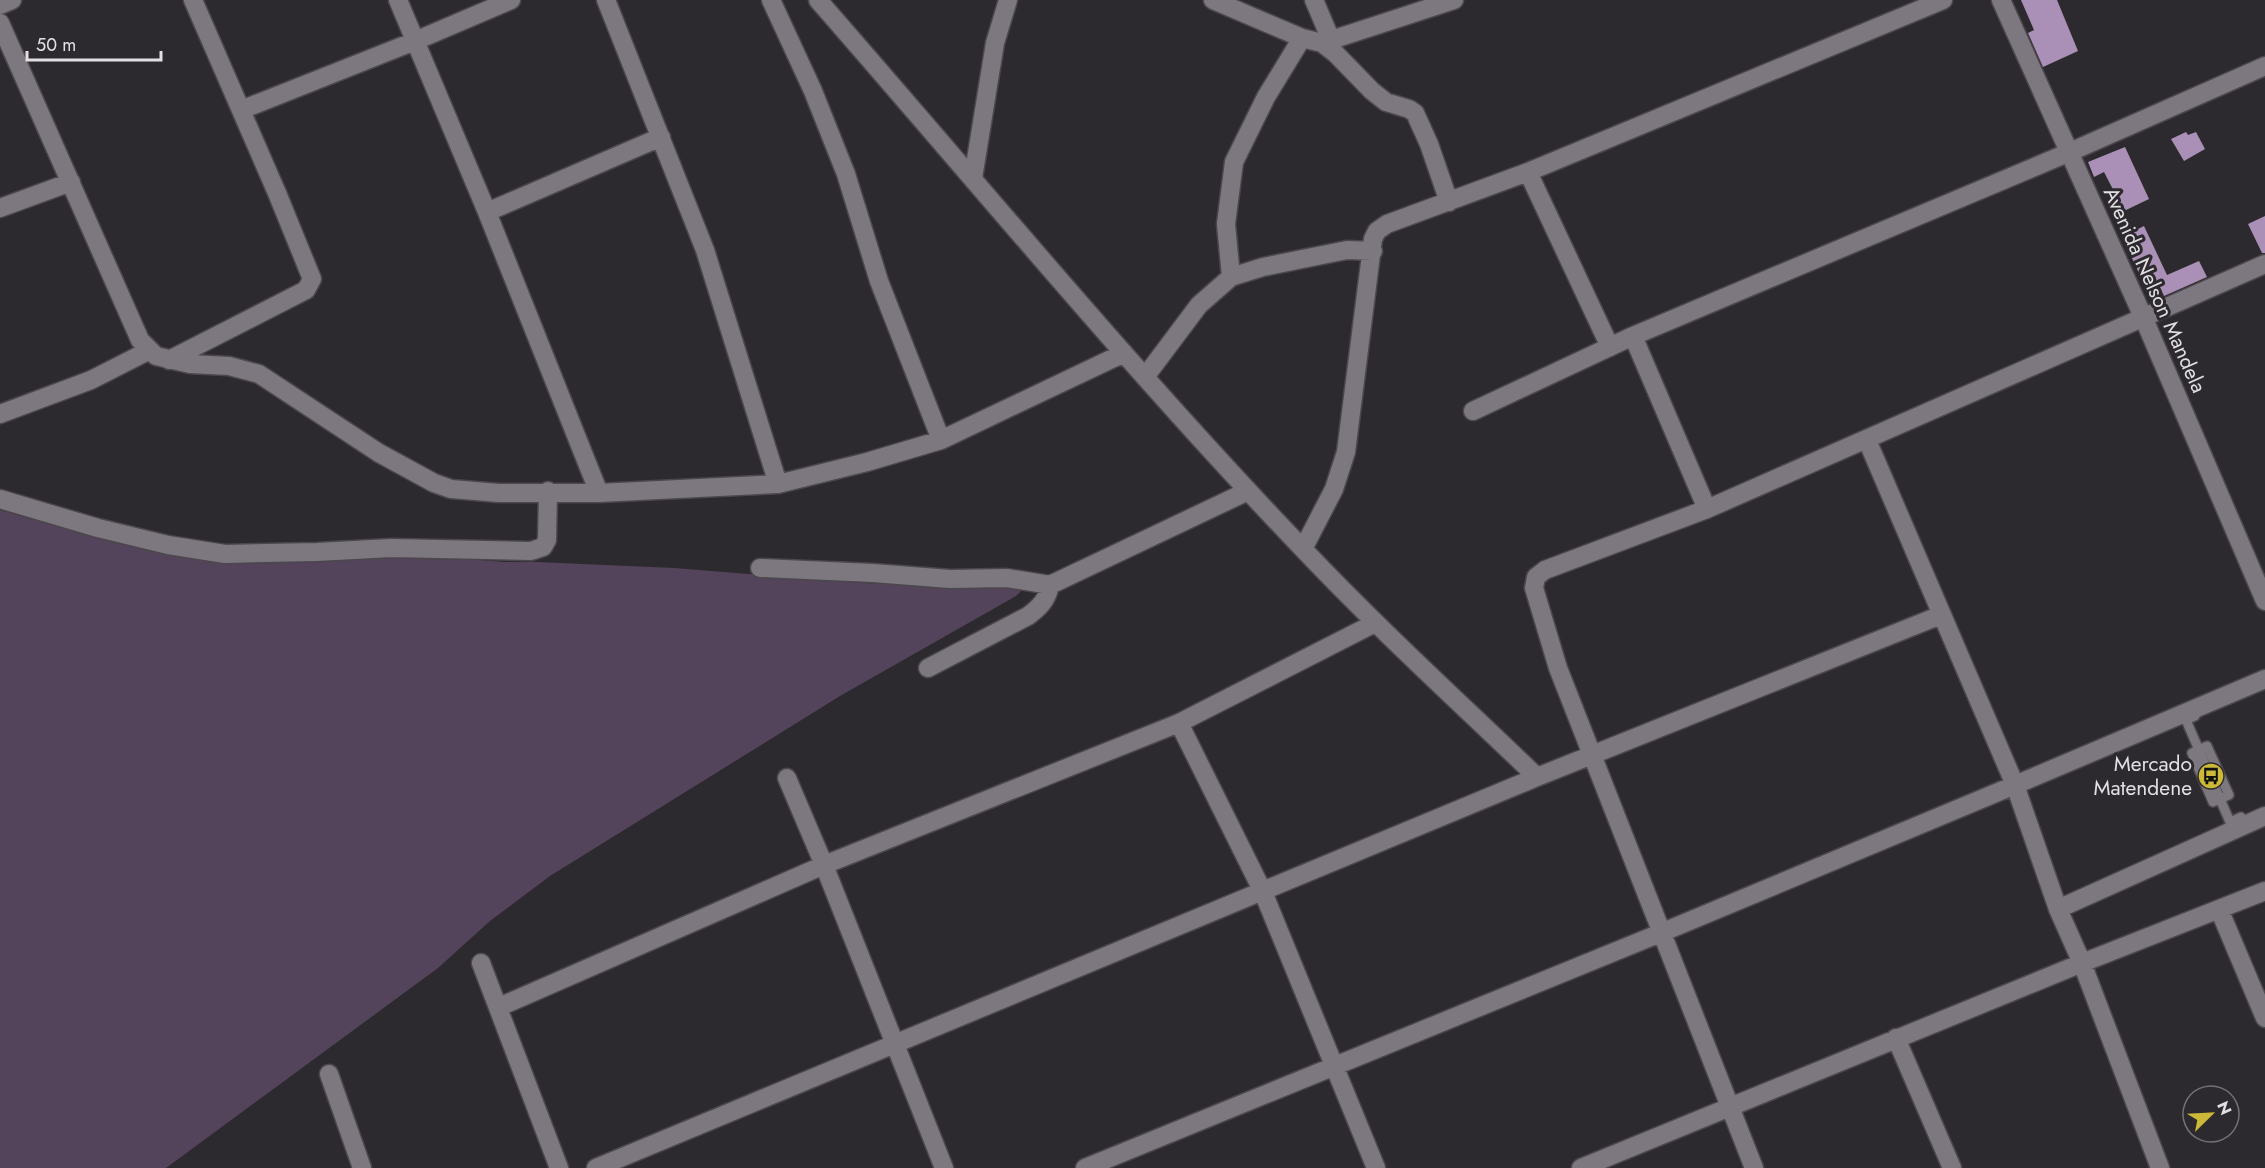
<svg xmlns="http://www.w3.org/2000/svg" width="2265" height="1168" font-family="Jost,sans-serif">
<style>
.green{fill:#54445b}
.building{fill:#aa90b6}
.lines{fill:none;stroke-linecap:round;stroke-linejoin:round}
.service-casing{stroke:#4b474c;stroke-width:12}
.minor-casing{stroke:#4b474c;stroke-width:21}
.tertiary-casing{stroke:#4b474c;stroke-width:21}
.service{stroke:#7d787f;stroke-width:9}
.minor{stroke:#7d787f;stroke-width:18}
.tertiary{stroke:#7d787f;stroke-width:18}
.labels{text-anchor:middle;dominant-baseline:central;stroke-width:6;stroke-linejoin:round;paint-order:stroke}
.street-label{font-size:21px;fill:#e2dfe3;stroke:#2d2a2f}
.poi-label{font-size:21px;fill:#e2dfe3;stroke:#2d2a2f;text-anchor:end}
</style>
<rect width="100%" height="100%" fill="#2d2a2f"/>
<path class="green" d="M0 510 116 543 228 560 443 557 504 562H537L674 568 860 583 1004 587 1022 590 1016 596 840 696 550 876 490 921 438 968 166 1168H0Z"/>
<path class="building" d="M2021 0H2057L2078 51 2043 67 2028 33 2034 30Z
M2186 132 2188 135 2196 132 2205 149 2184 161 2171 139Z
M2125 147 2149 199 2124 211 2104 172 2094 177 2088 162Z
M2265 216V253H2262L2248 224Z
M2144 226 2167 275 2199 261 2207 277 2164 296 2158 283 2146 288 2122 237Z"/>
<g class="lines">
<defs>
<path id="service" d="M2195 716 2186 720 2230 822 2241 817
M2207 746 2229 795 2213 802 2192 753Z"/>
<path id="minor" d="M398 0 487 212 599 493
M606 0 705 250 778 484
M771 0 813 91 846 174 879 281 941 440
M818 0C979 184 1135 374 1304 550 1379 629 1459 702 1537 777
M1213 0 1302 38 1322 43 1336 54 1372 91 1386 102 1409 109 1415 113 1429 144 1449 202
M1314 0 1331 40
M0 5 12 0
M0 23 140 340 156 356 190 364 229 366 259 374 379 453 434 483 451 489 499 493H599L778 484 867 462 941 440 1124 353
M1322 43 1454 0
M241 110 415 41 511 0
M1528 172 1610 347
M973 178 995 43 1008 0
M0 208 71 182
M487 212 661 137
M1231 277 1226 224 1234 162 1266 97 1302 38
M1633 336 1707 509
M169 360 306 290 312 279 277 193 193 0
M1145 377 1199 305 1231 277 1263 267 1347 250 1373 251
M1473 411 1633 336 2070 152 2265 66
M0 414 91 380 148 351
M0 499 98 528 168 545 225 554 317 552 391 548 531 551 543 547 547 540 548 491
M1303 549 1334 489 1346 452 1373 239 1377 231 1387 224 1528 172 1943 0
M760 568 873 573 950 579 1007 578 1050 585 1248 491
M928 668 1028 616C1040 607 1047 600 1050 585
M1179 723 1263 892 1376 1168
M787 778 824 865 944 1168
M2058 909 2265 816
M2219 909 2265 1018
M481 963 559 1168
M499 1007 824 865 1179 723 1375 623
M1896 1038 1952 1168
M329 1074 362 1168
M596 1168 1537 777 1941 615
M1085 1168 1663 932 2015 785 1867 440
M1581 1168 2082 963 2265 891
M1754 1168 1558 668 1534 588 1536 577 1545 570 1707 509 2265 264
M2160 1168 2082 963 2058 909 2015 785 2265 679"/>
<path id="tertiary" d="M2001 0 2144 319 2265 601"/>
</defs>
<use href="#service" class="service-casing"/>
<use href="#minor" class="minor-casing"/>
<use href="#tertiary" class="tertiary-casing"/>
<use href="#service" class="service"/>
<use href="#minor" class="minor"/>
<use href="#tertiary" class="tertiary"/>
</g>
<defs>
<symbol id="bus-disc" viewBox="-11 -11 22 22"><circle r="9.5" fill="#cdb938" stroke="#2d2a2f"/><path d="M-5-6H5V4H4V6H2V4H-2V6H-4V4H-5ZM-3.5-4V0h7V-4ZM-3.5 1.2v1.5H-2V1.2ZM2 1.2v1.5H3.5V1.2Z" fill="#111"/></symbol>
</defs>
<g fill-rule="evenodd">
<use href="#bus-disc" x="2196" y="761" width="30" height="30"/>
</g>
<g class="labels">
<g class="street-label">
<text transform="translate(2155 290) rotate(66)">Avenida Nelson Mandela</text>
</g>
<g class="poi-label">
<text x="2192" y="764">Mercado<tspan x="2192" dy="24">Matendene</tspan></text>
</g>
</g>
<g transform="translate(2211 1114) rotate(66)"><circle r="28" fill="#2d2a2f" stroke="#757277" stroke-width="1.5"/>
<path d="M0-4.5L10 22L0 15L-10 22Z" fill="#cdb938"/>
<text y="-9" font-size="16" font-weight="bold" text-anchor="middle" fill="#e2dfe3">N</text>
</g>
<path d="M27 51v9h134v-9" fill="none" stroke="#e2dfe3" stroke-width="3"/>
<text x="36" y="51" font-size="18" fill="#e2dfe3" stroke="#2d2a2f" stroke-width="4.5" paint-order="stroke">50 m</text>
</svg>
